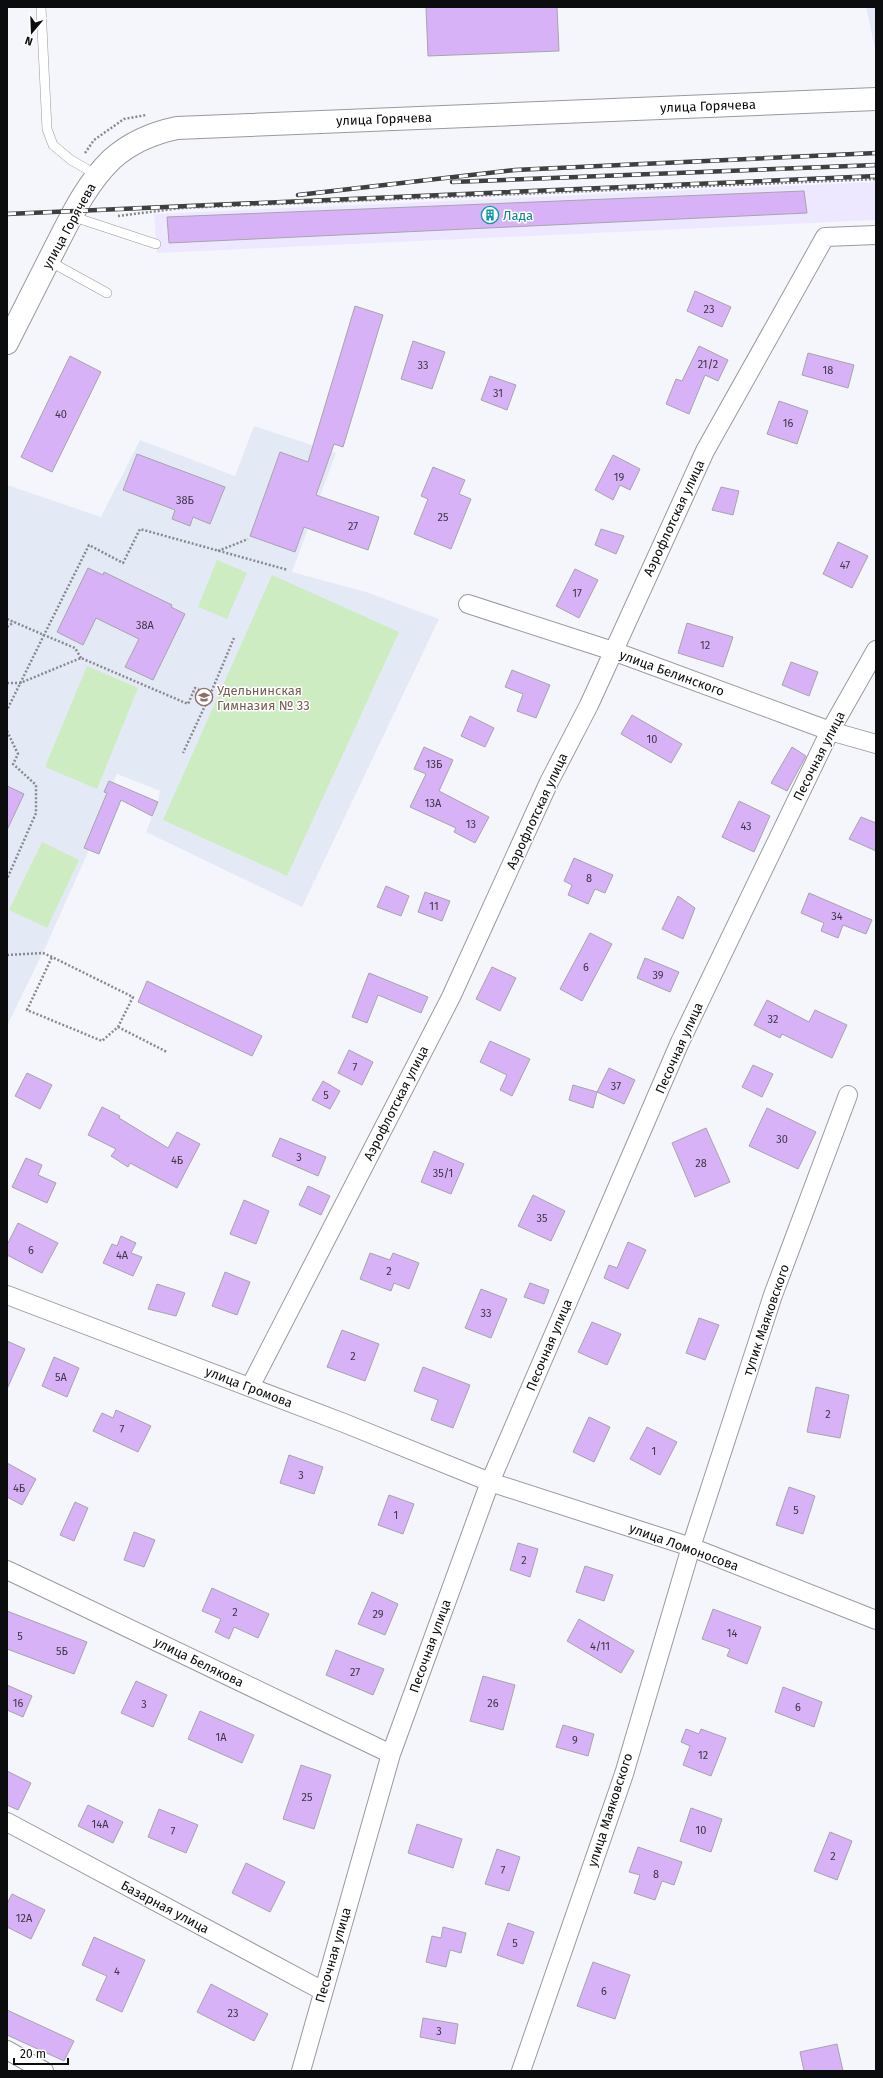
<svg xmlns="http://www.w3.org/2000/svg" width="883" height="2078" font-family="'Fira Sans',sans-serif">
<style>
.built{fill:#e4eaf5}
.industrial{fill:#ede8ff}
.green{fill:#cdecc1}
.building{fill:#d8b2f6;stroke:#a7a4a9}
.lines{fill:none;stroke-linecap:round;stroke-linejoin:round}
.lane-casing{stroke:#989a9f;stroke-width:10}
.street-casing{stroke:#989a9f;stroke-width:20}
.secondary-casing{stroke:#989a9f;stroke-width:24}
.path{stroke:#87898c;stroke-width:2.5;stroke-dasharray:2 2;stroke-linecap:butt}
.lane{stroke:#fff;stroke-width:9}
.street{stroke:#fff;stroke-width:18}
.secondary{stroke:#fff;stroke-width:22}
.rail-casing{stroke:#3e3f41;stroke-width:4.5}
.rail{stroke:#fff;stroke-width:3;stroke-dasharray:9;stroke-linecap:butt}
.labels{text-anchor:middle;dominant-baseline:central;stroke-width:3;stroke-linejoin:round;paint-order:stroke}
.number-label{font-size:11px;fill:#3e3647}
.street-label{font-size:13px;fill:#0b0c0d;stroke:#fff}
.culture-label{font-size:13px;fill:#0d838f;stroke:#fff;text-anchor:start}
.education-label{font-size:13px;fill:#785e54;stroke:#fff;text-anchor:start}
</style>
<rect width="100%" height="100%" fill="#f4f6fb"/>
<path class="built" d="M866 7H876V53Z
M254 426 336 453 292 572 366 592 439 619 302 907 146 832 158 802 160 791 117 774 84 848 89 850 47 944 7 1026V485L101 517 140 440 235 476Z"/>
<path class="industrial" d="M876 182V220L157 253 154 214Z"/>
<path class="green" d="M217 560 247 573 227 619 198 607Z
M272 575 399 632 287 876 163 820Z
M87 666 138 688 97 789 45 767Z
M42 842 79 860 47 928 9 910Z"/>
<path class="building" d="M426 7H557L559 51 428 56Z
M804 191 807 213 169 243 167 217Z
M695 291 731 307 722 327 687 311Z
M355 306 383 315 343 447 334 444 316 495 379 517 368 550 304 527 295 552 250 536 280 452 308 462Z
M413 341 445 352 432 389 401 379Z
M699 346 728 360 718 381 705 375 689 414 666 404 676 379 682 381Z
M808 353 854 365 848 388 802 375Z
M70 356 101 372 52 472 21 457Z
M490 376 516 385 507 410 481 400Z
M779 401 808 411 797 444 767 434Z
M137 454 225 487 210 524 193 517 190 526 172 519 175 510 123 490Z
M613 455 640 469 630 490 620 485 613 500 595 490Z
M433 467 465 480 459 494 471 499 451 549 414 534 428 499 421 496Z
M721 487 739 491 733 515 712 510Z
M601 529 624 536 616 554 595 545Z
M838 542 868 556 852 588 823 574Z
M88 568 103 575 104 572 172 605 171 607 185 614 153 680 125 667 139 639 96 618 83 645 57 632Z
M575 569 598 580 579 618 556 606Z
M687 623 733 637 723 667 678 653Z
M791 662 818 672 809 696 782 685Z
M512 670 550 685 536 718 517 711 523 694 505 687Z
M632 715 682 744 671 763 621 734Z
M470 716 494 728 485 747 461 736Z
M424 747 453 760 439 791 489 817 475 843 454 832 456 828 410 807 426 774 414 769Z
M792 747 806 756 787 791 771 783Z
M109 781 158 802 152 816 121 800 99 854 84 848 107 793 104 792Z
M7 786 24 794 7 830Z
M739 801 770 816 754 852 722 837Z
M861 817 876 823V851L849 839Z
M574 858 613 875 605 893 595 889 588 904 568 895 572 885 564 881Z
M386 886 409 896 401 916 377 907Z
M425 892 450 901 442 921 418 912Z
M809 893 872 920 866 934 843 925 838 938 821 931 824 923 801 913Z
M678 896 695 908 683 939 662 929Z
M590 933 612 944 582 1001 560 989Z
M645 958 679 972 670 992 637 978Z
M492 967 516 978 500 1011 476 999Z
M369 973 428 997 421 1013 378 995 367 1023 352 1017Z
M147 981 262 1036 252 1056 138 1002Z
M767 1000 809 1022 815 1010 847 1025 832 1058 782 1034 780 1038 754 1025Z
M490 1041 530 1059 512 1096 500 1090 507 1075 480 1062Z
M349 1050 373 1062 362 1085 338 1073Z
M753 1065 773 1074 762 1097 742 1087Z
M609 1068 635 1080 624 1104 597 1092Z
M27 1073 52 1085 40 1109 15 1096Z
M323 1081 340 1091 330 1109 312 1100Z
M573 1085 597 1092 593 1108 569 1100Z
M102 1107 120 1116 119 1118 168 1148 177 1132 200 1144 177 1188 130 1163 128 1167 111 1156 116 1149 88 1135Z
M767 1108 816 1132 798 1169 749 1146Z
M706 1128 730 1182 695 1197 672 1143Z
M280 1138 326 1157 318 1176 272 1156Z
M434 1151 464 1164 451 1194 421 1182Z
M26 1158 42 1165 38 1175 56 1183 47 1203 12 1187Z
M308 1186 330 1196 321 1215 299 1205Z
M533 1195 565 1211 551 1241 518 1226Z
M244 1200 269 1211 256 1244 230 1234Z
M18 1223 58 1243 42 1273 7 1255V1245Z
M121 1236 136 1243 131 1253 142 1257 133 1276 103 1263 112 1244 117 1246Z
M628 1242 646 1250 628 1289 604 1278 609 1265 617 1268Z
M370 1253 390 1260 393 1253 419 1263 409 1289 394 1283 391 1291 360 1279Z
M225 1272 250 1282 237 1315 212 1306Z
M530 1283 549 1290 544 1304 524 1297Z
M157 1284 185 1293 176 1316 148 1309Z
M481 1289 507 1299 491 1338 465 1328Z
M699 1318 719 1325 705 1360 686 1353Z
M592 1322 621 1334 607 1365 578 1352Z
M342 1330 379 1344 365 1381 327 1367Z
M7 1341 25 1349 7 1389Z
M54 1357 79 1368 67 1397 42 1386Z
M423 1367 470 1385 453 1428 431 1420 438 1400 414 1391Z
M816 1387 849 1395 840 1438 807 1432Z
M116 1410 151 1426 138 1452 93 1431 102 1413 113 1418Z
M589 1417 610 1427 594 1462 573 1452Z
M647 1427 677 1442 660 1475 630 1459Z
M289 1455 323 1467 314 1494 280 1483Z
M7 1463 36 1479 22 1505 7 1497Z
M789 1487 815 1496 803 1534 776 1525Z
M389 1495 414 1504 403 1534 378 1525Z
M75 1502 88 1508 74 1541 60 1535Z
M134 1532 155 1540 144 1567 124 1560Z
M518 1543 538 1549 530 1577 510 1570Z
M585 1566 613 1575 604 1601 576 1592Z
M212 1588 269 1614 258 1638 234 1627 229 1639 215 1632 221 1619 202 1611Z
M372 1592 398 1604 385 1635 358 1624Z
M713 1609 761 1627 747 1664 727 1656 730 1649 702 1639Z
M7 1611 87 1642 74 1674 7 1649Z
M579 1619 634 1651 621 1673 567 1641Z
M336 1650 384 1669 373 1695 326 1675Z
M483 1676 515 1685 503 1730 470 1721Z
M136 1681 167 1695 153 1727 121 1713Z
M7 1685 32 1696 23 1717 7 1710Z
M783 1687 822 1702 814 1727 775 1712Z
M200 1711 254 1735 242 1763 188 1739Z
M563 1725 594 1734 588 1756 556 1747Z
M686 1729 699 1734 701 1729 726 1738 711 1776 683 1765 690 1746 681 1742Z
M301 1765 331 1775 314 1829 283 1819Z
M7 1771 31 1783 18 1810 7 1805Z
M88 1805 123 1822 113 1843 78 1826Z
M691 1808 722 1819 711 1852 680 1841Z
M159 1809 198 1825 186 1853 148 1837Z
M417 1824 462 1839 453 1868 408 1853Z
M830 1832 852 1841 837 1880 814 1871Z
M638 1847 682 1862 674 1885 662 1881 655 1900 634 1893 640 1875 629 1872Z
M497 1849 520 1857 509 1891 485 1884Z
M246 1863 285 1882 270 1912 232 1893Z
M12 1894 45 1910 31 1939 7 1927V1904Z
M508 1923 534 1932 523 1964 497 1955Z
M443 1927 466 1933 461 1953 450 1950 446 1967 426 1962 432 1936 441 1938Z
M94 1937 145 1960 122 2012 96 2000 107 1976 82 1965Z
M593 1962 630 1975 615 2019 577 2006Z
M211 1984 268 2014 254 2041 197 2012Z
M7 2010 74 2041 64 2061 7 2035Z
M423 2018 458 2024 455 2044 420 2037Z
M837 2044 843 2071H804L800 2052Z"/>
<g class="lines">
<defs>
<path id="lane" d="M41 7 47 129 53 145 71 160 97 175
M71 216 156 244
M49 261 107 293"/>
<path id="street" d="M468 604 613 651 830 731 876 744
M7 1295 344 1423 490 1482 691 1547 876 1620
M250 1387 451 997 549 782 589 705 705 451 825 237 876 235
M7 1570 391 1754
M7 1822 323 1991
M7 2050 44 2071
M301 2071 391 1754 490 1482 680 1042 830 731 876 650
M521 2071 624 1774 691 1547 773 1295 848 1095"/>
<path id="secondary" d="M7 343C23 311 39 280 55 248 71 217 86 184 112 159 130 143 153 133 177 128L876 99"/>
</defs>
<use href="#lane" class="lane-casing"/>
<use href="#street" class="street-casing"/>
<use href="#secondary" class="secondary-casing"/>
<path class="path" d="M85 153 94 140 124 119 146 115
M118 216 182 208 876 179
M218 551 248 539
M7 619 44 635 7 710
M7 627 14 622
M81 658 75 648 44 635 89 545 123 563 140 529 288 570
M7 683H20L81 658 188 704 195 688 210 695 183 753
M210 695 234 638
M7 731 18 754 13 764 36 785V813L7 879
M7 955 43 953 52 957 133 997 118 1027 102 1041 27 1010 52 957
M118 1027 167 1052"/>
<use href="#lane" class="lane"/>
<use href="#street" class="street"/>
<use href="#secondary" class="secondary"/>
<defs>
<path id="rail" d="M452 182 876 165
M298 195 515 170 876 153
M7 214 876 176"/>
</defs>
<use href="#rail" class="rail-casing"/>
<use href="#rail" class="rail"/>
</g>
<defs>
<symbol id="building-ring" viewBox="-11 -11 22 22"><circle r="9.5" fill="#fff" stroke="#0f9aa8" stroke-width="1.5"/><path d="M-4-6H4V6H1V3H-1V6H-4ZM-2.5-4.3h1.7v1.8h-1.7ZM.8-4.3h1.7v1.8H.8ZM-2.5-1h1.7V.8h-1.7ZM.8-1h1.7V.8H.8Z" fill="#0f9aa8"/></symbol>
<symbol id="school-ring" viewBox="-11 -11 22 22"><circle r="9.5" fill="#fff" stroke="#8d6e63" stroke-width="1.5"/><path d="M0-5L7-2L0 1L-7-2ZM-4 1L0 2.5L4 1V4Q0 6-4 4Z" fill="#8d6e63"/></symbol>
</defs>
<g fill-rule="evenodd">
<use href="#building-ring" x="480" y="205" width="20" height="20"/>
<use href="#school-ring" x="194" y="687" width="20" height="20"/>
</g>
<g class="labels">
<g class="number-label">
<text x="709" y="309">23</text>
<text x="708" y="364">21/2</text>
<text x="423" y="365">33</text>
<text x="828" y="370">18</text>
<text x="498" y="393">31</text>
<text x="61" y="414">40</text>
<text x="788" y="423">16</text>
<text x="619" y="477">19</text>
<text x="185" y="500">38Б</text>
<text x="443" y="517">25</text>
<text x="353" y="526">27</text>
<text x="845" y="565">47</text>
<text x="577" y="593">17</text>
<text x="145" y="625">38А</text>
<text x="705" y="645">12</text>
<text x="652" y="739">10</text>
<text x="434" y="764">13Б</text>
<text x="433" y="803">13А</text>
<text x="471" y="824">13</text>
<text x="746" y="826">43</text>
<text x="589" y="878">8</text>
<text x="434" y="906">11</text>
<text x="837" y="916">34</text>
<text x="586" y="967">6</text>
<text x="658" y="975">39</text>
<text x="773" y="1019">32</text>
<text x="355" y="1067">7</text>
<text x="616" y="1086">37</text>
<text x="326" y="1095">5</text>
<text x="782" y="1139">30</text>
<text x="299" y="1157">3</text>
<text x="177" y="1160">4Б</text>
<text x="701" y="1163">28</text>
<text x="443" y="1173">35/1</text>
<text x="542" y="1218">35</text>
<text x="31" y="1250">6</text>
<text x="122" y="1255">4А</text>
<text x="389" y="1271">2</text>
<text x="486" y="1313">33</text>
<text x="353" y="1356">2</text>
<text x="61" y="1377">5А</text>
<text x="828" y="1414">2</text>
<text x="122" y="1429">7</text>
<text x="654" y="1451">1</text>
<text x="301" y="1475">3</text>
<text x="19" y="1488">4Б</text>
<text x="796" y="1510">5</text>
<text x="396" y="1515">1</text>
<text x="524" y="1560">2</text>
<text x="235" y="1612">2</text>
<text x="378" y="1614">29</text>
<text x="732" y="1633">14</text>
<text x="20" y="1636">5</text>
<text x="600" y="1646">4/11</text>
<text x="62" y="1651">5Б</text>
<text x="355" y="1672">27</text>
<text x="18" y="1703">16</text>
<text x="493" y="1703">26</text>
<text x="144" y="1704">3</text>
<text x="798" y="1707">6</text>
<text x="221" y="1737">1А</text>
<text x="575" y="1740">9</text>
<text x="703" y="1755">12</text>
<text x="307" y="1797">25</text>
<text x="100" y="1824">14А</text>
<text x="701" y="1830">10</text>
<text x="173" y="1831">7</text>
<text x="833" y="1856">2</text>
<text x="503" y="1870">7</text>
<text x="656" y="1874">8</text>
<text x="24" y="1918">12А</text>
<text x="515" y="1943">5</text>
<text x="117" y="1971">4</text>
<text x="604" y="1991">6</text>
<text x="233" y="2013">23</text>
<text x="439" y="2031">3</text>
</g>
<g class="street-label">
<text transform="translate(708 106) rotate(-2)">улица Горячева</text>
<text transform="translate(384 119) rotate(-2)">улица Горячева</text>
<text transform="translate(69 226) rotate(-61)">улица Горячева</text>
<text transform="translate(674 518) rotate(-65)">Аэрофлотская улица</text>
<text transform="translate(672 673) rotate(20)">улица Белинского</text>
<text transform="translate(819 756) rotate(-63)">Песочная улица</text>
<text transform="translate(537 811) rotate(-65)">Аэрофлотская улица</text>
<text transform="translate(679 1048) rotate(-66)">Песочная улица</text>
<text transform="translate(396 1103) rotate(-63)">Аэрофлотская улица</text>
<text transform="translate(766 1320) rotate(-71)">тупик Маяковского</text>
<text transform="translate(549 1345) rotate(-67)">Песочная улица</text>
<text transform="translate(249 1387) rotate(21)">улица Громова</text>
<text transform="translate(684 1547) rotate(20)">улица Ломоносова</text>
<text transform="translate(430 1646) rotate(-70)">Песочная улица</text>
<text transform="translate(199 1662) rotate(26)">улица Белякова</text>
<text transform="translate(610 1810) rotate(-72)">улица Маяковского</text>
<text transform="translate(165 1907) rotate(28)">Базарная улица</text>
<text transform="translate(333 1955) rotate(-74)">Песочная улица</text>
</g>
<g class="culture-label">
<text x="503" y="215">Лада</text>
</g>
<g class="education-label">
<text x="217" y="690">Удельнинская<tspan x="217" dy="15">Гимназия № 33</tspan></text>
</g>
</g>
<rect width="883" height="2078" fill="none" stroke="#0b0c0d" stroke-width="16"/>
<g transform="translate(32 32) rotate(199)" stroke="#ffffff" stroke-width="3" paint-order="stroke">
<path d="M0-3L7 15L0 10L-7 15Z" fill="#0b0c0d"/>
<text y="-6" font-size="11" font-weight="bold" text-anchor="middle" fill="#0b0c0d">N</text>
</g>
<path d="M14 2058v6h54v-6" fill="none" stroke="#0b0c0d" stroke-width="2"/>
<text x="20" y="2058" font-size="12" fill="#0b0c0d" stroke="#ffffff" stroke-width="3" paint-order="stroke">20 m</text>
</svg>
